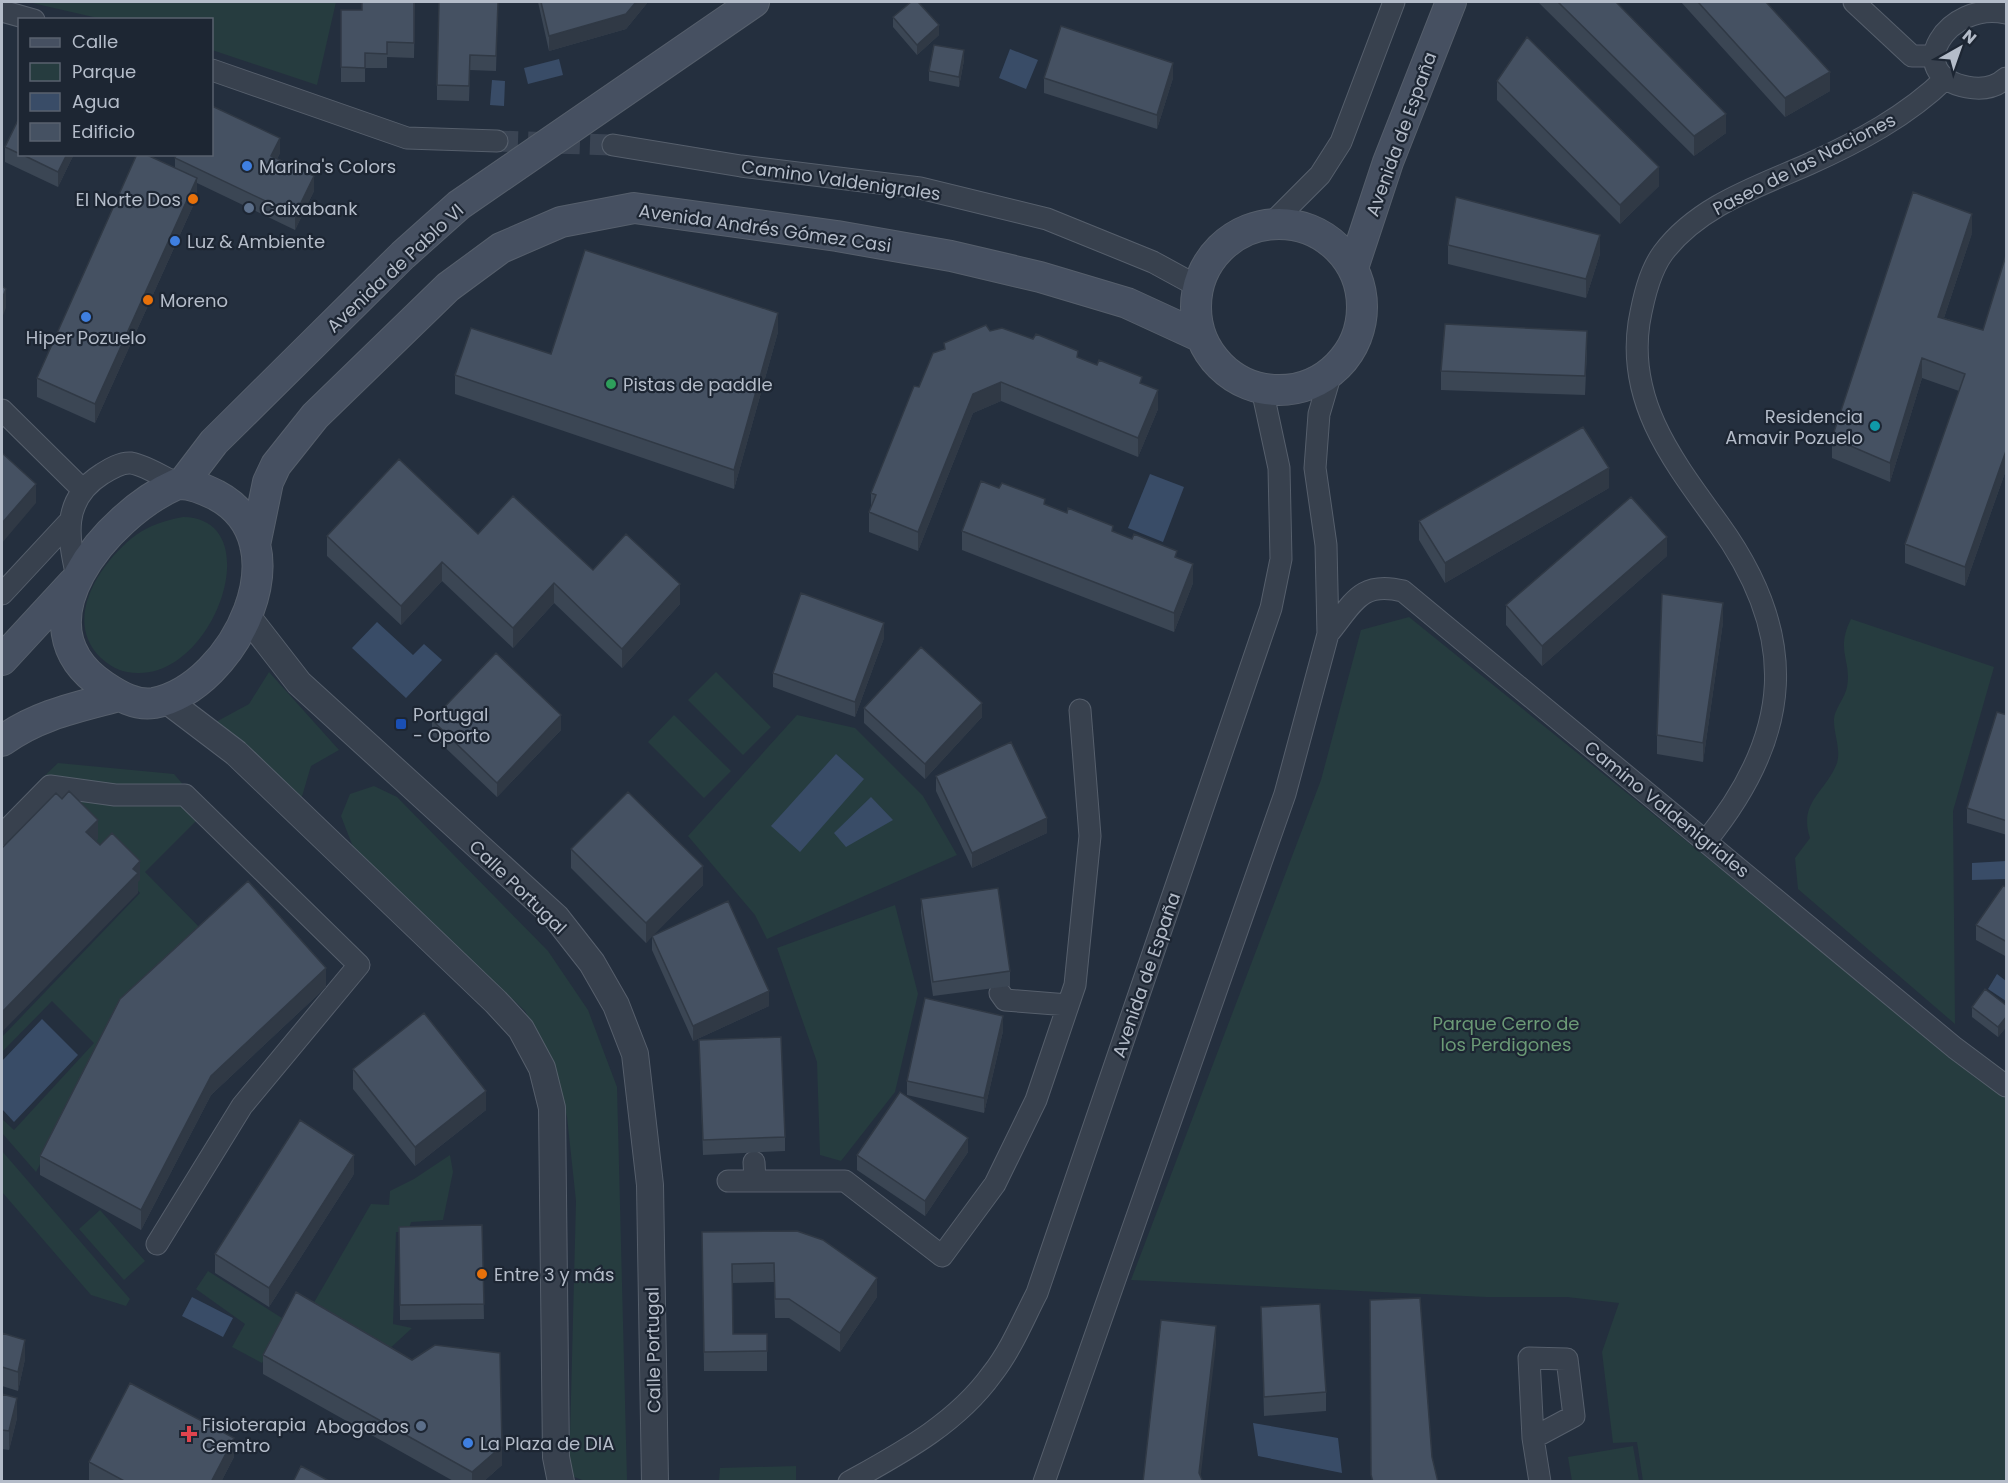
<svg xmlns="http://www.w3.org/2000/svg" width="2008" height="1483" font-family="Poppins,sans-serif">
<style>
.green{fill:#263c3f}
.water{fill:#394c67}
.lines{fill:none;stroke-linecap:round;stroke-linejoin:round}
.minor-tunnel{stroke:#3a4453;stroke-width:21;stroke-dasharray:21 10;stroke-linecap:butt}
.minor-casing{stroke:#565f6c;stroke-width:23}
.tertiary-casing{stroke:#565f6c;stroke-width:28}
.secondary-casing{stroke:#565f6c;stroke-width:32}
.minor{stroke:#38414e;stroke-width:21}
.tertiary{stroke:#38414e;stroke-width:26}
.secondary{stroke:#465061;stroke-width:30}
.wall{fill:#3b4654}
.shaded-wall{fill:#303945}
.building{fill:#455162;stroke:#303945;stroke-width:1.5}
.shop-dot{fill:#3f7fe0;stroke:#1d2633;stroke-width:2}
.food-dot{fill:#e8710a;stroke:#1d2633;stroke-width:2}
.service-dot{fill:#5c6f8a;stroke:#1d2633;stroke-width:2}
.leisure-dot{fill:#2e9e5b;stroke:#1d2633;stroke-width:2}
.culture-dot{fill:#0f9aa8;stroke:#1d2633;stroke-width:2}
.transit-dot{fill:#1a4fb4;stroke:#1d2633;stroke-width:2}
.health-dot{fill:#e0444e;stroke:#1d2633;stroke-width:2}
.labels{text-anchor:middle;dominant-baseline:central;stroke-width:4.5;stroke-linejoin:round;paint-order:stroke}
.street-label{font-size:18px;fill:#b4bcc9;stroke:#1d2633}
.poi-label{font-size:18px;fill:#b4bcc9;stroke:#1d2633;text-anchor:start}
.park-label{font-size:18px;fill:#6b9a76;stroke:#1d2633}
</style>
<rect width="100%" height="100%" fill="#242f3e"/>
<path class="green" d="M28 2H336L317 85 212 50V20L102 19Z
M183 517C269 518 216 675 138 673 123 673 112 668 101 658 61 620 101 561 136 535 150 525 166 520 183 517Z
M1409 617 1935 1042 2006 1095V1481H1643L1637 1442 1613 1443 1602 1352 1619 1303 1567 1297H1486L1131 1280 1321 780 1361 630Z
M1851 619 1994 667 1953 811 1955 1024 1798 889 1795 858 1810 838C1798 802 1826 792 1837 763 1841 749 1834 735 1834 721 1833 711 1845 698 1847 687 1852 660 1835 651 1851 619Z
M269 672 339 750 311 766 300 803 214 723 249 704Z
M716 672 771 727 743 755 688 700Z
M674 715 731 771 704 798 648 742Z
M797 715 855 728 923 796 957 855 767 939 755 915 688 836Z
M58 763 174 774 206 811 145 872 205 933 117 1015 36 1172 2 1133V1119L14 1130 94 1043 52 1001 2 1052V1037L140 893 37 783Z
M374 786 397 797 548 951 588 1010 617 1087 627 1480 585 1481 569 1475 576 1201 567 1117 553 1063 525 1011 353 847 341 816 350 794Z
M895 905 918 994 895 1092 841 1161 820 1155 817 1062 777 948Z
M2 1151 130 1299 126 1306 91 1295 2 1192Z
M450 1155 453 1172 443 1220 411 1222 408 1232H396L393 1324 412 1328 386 1352 312 1306 371 1204 389 1205 390 1191 414 1179Z
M100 1210 145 1261 124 1280 79 1229Z
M208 1271 285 1320 262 1363 232 1347 245 1324 196 1289Z
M1633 1446 1639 1481H1572L1568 1457Z
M796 1466V1481H719L720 1468Z"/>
<path class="water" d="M1010 49 1038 60 1026 89 999 78Z
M559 59 563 75 528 84 524 68Z
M492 80 505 81 504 106 490 105Z
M1150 474 1184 487 1163 542 1128 528Z
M377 622 413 655 424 644 442 660 406 698 352 648Z
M836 754 864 779 800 852 771 826Z
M871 797 893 820 846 847 834 833Z
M2006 861V879L1972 880V863Z
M1997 974 2006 981V1001L1988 989Z
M42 1019 78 1055 14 1122 2 1109V1061Z
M192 1297 233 1318 223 1337 182 1316Z
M1253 1423 1338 1438 1342 1473 1258 1456Z"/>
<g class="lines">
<path class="minor-tunnel" d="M497 141 613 145"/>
<defs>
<path id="minor" d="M1854 2 1912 56H1935
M2 11 34 20
M2006 13C1948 0 1900 74 1967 87 1982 90 1995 88 2006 78
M212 70 407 138 497 141
M613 145 741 166 920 188 1047 219 1153 262 1197 286
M1272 223 1320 175 1341 142 1394 2
M2 410 83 490
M77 577C68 537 61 500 102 474 110 469 121 462 131 463 147 466 163 477 177 484
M2 594 68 523
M1328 634C1353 604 1360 580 1403 591L1955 1048 2006 1086
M2 835 50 786 115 795H185L359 965 242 1106 157 1244
M1706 841C1793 734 1800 636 1718 523 1674 462 1627 403 1639 323 1643 300 1649 272 1663 253 1698 206 1757 187 1809 164 1858 142 1907 116 1946 78
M1000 993 1005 1000 1068 1005
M754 1162 755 1181
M728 1181H845L942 1256 995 1184 1036 1100 1075 985 1090 836 1080 710
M1533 1438 1574 1416 1567 1359 1529 1358 1533 1438 1540 1482
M849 1482C901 1453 956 1424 992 1374 1011 1350 1023 1320 1037 1293L1271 608 1281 559 1279 468 1262 389
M1044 1482 1285 794 1328 634 1326 545 1315 468 1319 414 1331 373"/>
<path id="tertiary" d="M247 616 299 683 556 917 592 963 616 1005 635 1054 650 1185 655 1482
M165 699 236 753 496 1002 521 1029 542 1068 552 1108 556 1457 561 1482"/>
<path id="secondary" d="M1196 307a83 83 0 1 1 166 0a83 83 0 1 1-166 0Z
M1353 268 1388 162 1451 2
M177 484C191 483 204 489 216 495 305 542 235 687 154 703 136 706 119 696 104 686 12 625 107 515 177 484Z
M182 484 214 442 403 255 459 205 754 2
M255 545 268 482 276 465 315 416 448 287 501 248 561 222 634 208 837 236 951 256 1040 277 1127 303 1201 337
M2 660 73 583
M2 741C37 715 78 707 119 696"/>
</defs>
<use href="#minor" class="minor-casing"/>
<use href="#tertiary" class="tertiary-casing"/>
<use href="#secondary" class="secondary-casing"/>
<use href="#minor" class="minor"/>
<use href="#tertiary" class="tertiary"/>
<use href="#secondary" class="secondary"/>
</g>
<path class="wall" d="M415 2 414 58 387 57V68H365V82H341V10H362Z
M498 2 496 71 470 70 469 101 437 100V85Z
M538 2H648L626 29 549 51Z
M1538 2H1616L1726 133 1694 156Z
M1681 2H1766L1830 91 1785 117Z
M893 17 939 35 917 55 893 27Z
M964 60 959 87 929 81V71Z
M1044 78H1173L1157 129 1044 93Z
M1497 81 1659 186 1620 224 1497 100Z
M20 116V154H74L58 187 5 162V147Z
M280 153 277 159 314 191 295 230 197 183V197L95 423 37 397V378L175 168V158Z
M1972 233 1944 318 1983 330 2007 252V467L1965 586 1905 563V544L1959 391 1922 378 1890 482 1832 458V438Z
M1448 245 1600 254 1586 298 1448 264Z
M990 331 1078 358 1142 384 1158 409 1138 457 1001 401 973 413 918 551 869 532V512L871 507V493L919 387 944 350V343Z
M778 332 734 489 455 394V375L551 354Z
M1587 350 1585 395 1441 390V371Z
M1609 488 1445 583 1419 540V521Z
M1045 504 1177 557 1193 583 1174 632 962 550V531Z
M478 534 593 570 680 604 622 668 554 603 513 648 442 581 401 625 327 556V536Z
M1667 556 1542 666 1506 625V605Z
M1723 622 1703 762 1657 754V735Z
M884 638 855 717 773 687V673Z
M864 708 982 717 925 779 864 723Z
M2007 715V835L1967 823V808Z
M432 720 561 730 497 797 432 735Z
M936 776 1047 833 972 868 936 791Z
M571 849 703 885 653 935 769 1006 693 1041 652 950V936L646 943 571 868Z
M2007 887V957L1976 940V925Z
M921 899 1010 971V986L933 996 921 913Z
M326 987 211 1095 141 1230 40 1175V1156Z
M2007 1006V1026L1998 1037 1972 1017V1007Z
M1003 1031 984 1113 907 1095V1081Z
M699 1040 785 1137V1151L703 1155Z
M353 1069 486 1110 415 1166 353 1089Z
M968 1152 925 1216 857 1170V1155Z
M354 1174 269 1307 215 1273V1254Z
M482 1225 484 1319 400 1320 399 1227Z
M702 1232 877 1297 840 1352 789 1318H775L774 1282 732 1283 733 1334H767V1371H704Z
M1261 1307 1326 1392V1411L1264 1416Z
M2 1333 25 1359 18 1391 2 1386Z
M263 1355 502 1465 483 1482H455L263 1374Z
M2 1394 17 1418 9 1450 2 1449Z
M234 1457 221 1482 89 1481V1462Z"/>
<path class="shaded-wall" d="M636 2H648L626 29 549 51V36Z
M939 25V35L917 55V45Z
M964 50V60L959 87V77Z
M1173 63V78L1157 129V115Z
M1830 72V91L1785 117V98Z
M1726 114V133L1694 156V136Z
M280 138V153L271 171V156Z
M67 154H74L58 187V172Z
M1659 167V186L1620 224V205Z
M314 176V191L295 230V215Z
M197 178V197L95 423V404Z
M1972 214V233L1938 336V317Z
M1600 235V254L1586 298V279Z
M6 289V308L2 318V299Z
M778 313V332L734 489V470Z
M1922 358V378L1890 482V463Z
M1001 382V401L973 413 918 551V532L973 394Z
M1158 390V409L1138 457V438Z
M2007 448V467L1965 586V567Z
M1609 468V488L1445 583V563Z
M36 484V503L2 543V523Z
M1667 537V556L1542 666V646Z
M442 562V581L401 625V606Z
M1193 564V583L1174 632V613Z
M554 583V603L513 648V628Z
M680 584V604L622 668V649Z
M1723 603V622L1703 762V743Z
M884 623V638L855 717V702Z
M982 703V717L925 779V764Z
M561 715V730L497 797V783Z
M1047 818V833L972 868V853Z
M98 820V839L86 851V832Z
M140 861V880L138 882V893L2 1032V1012Z
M703 866V885L646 943V923Z
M326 968V987L211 1095 141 1230V1210L211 1076Z
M769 991V1006L693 1041V1026Z
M1003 1016V1031L984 1113V1098Z
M2007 1016V1026L1998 1037V1027Z
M486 1091V1110L415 1166V1147Z
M968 1138V1152L925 1216V1201Z
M354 1155V1174L269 1307V1288Z
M877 1278V1297L840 1352V1333Z
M1216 1326V1345L1200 1482 1199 1473Z
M25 1340V1359L18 1391V1372Z
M17 1398V1418L9 1450V1431Z
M234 1438V1457L221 1482H211Z
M502 1446V1465L483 1482H472V1472Z"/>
<path class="building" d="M362 2H414V43L387 42V54L365 53V68L341 67V10H362Z
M439 2H498L496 56 470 55 469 86 437 85Z
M541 2H636L626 14 549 36Z
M911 2H918L939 25 917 45 893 17Z
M1558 2H1616L1726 114 1694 136Z
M1698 2H1766L1830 72 1785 98Z
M1061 26 1173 63 1157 115 1044 78Z
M1527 37 1659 167 1620 205 1497 81Z
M934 45 964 50 959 77 929 71Z
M212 106 280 138 271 156 314 176 295 215 175 158 177 154H212Z
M20 116V154L5 147Z
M21 154H67L58 172Z
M137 154H145L197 178 95 404 37 378Z
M1913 192 1972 214 1938 317 1983 330 2007 252V448L1965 567 1905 544 1965 374 1922 358 1890 463 1832 438Z
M1456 197 1600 235 1586 279 1448 245Z
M585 250 778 313 734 470 455 375 471 328 551 354Z
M2 286 6 289 2 299Z
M1445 324 1587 331 1585 376 1441 371Z
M986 325 990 331 1002 328 1033 339 1036 334 1078 351 1077 357 1097 365 1099 360 1142 377 1140 383 1158 390 1138 438 1001 382 973 394 918 532 869 512 876 495 871 493 914 386 919 387 933 353 945 349 944 343Z
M1583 427 1609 468 1445 563 1419 521Z
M2 453 36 484 2 523Z
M399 459 478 534 513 496 593 570 626 534 680 584 622 649 554 583 513 628 442 562 401 606 327 536Z
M981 481 999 488 1002 483 1045 499 1044 504 1067 513 1068 508 1113 526 1112 531 1132 539 1134 534 1177 551 1175 557 1193 564 1174 613 962 531Z
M1631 497 1667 537 1542 646 1506 605Z
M801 593 884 623 855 702 773 673Z
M1662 594 1723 603 1703 743 1657 735Z
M921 647 982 703 925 764 864 708Z
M496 653 561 715 497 783 432 720Z
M1997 712 2007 715V821L1967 808Z
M1011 742 1047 818 972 853 936 776Z
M69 791 98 820 86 832 100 845 112 833 140 861 133 869 138 873 2 1012V848L56 793 62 799Z
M628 792 703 866 646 923 571 849Z
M248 881 326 968 211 1076 141 1210 40 1156 120 999Z
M2003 886 2007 887V942L1976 925Z
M998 888 1010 971 933 982 921 899Z
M728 901 769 991 693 1026 652 936Z
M1985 989 2007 1006V1016L1998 1027 1972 1007Z
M925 998 1003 1016 984 1098 907 1081Z
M424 1013 486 1091 415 1147 353 1069Z
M781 1037 785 1137 703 1140 699 1040Z
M900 1092 968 1138 925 1201 857 1155Z
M300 1120 354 1155 269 1288 215 1254Z
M482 1225 484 1304 400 1305 399 1227Z
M797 1231 823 1240 877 1278 840 1333 789 1299H775L774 1263 732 1264 733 1334H767V1351L704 1352 702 1232Z
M296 1292 412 1360 435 1345 500 1353 502 1446 472 1472 263 1355Z
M1420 1298 1432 1457 1438 1482H1373L1371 1475 1370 1300Z
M1320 1304 1326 1392 1264 1397 1261 1307Z
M1161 1320 1216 1326 1199 1473 1203 1482H1143Z
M2 1333 25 1340 18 1372 2 1367Z
M130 1383 234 1438 211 1482H126L89 1462Z
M2 1394 17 1398 9 1431 2 1430Z
M301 1466 331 1482H293Z"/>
<g class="shop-dot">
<circle cx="247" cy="166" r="6"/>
<circle cx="175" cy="241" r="6"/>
<circle cx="86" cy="317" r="6"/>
<circle cx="468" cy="1443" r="6"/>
</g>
<g class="food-dot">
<circle cx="193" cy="199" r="6"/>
<circle cx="148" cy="300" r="6"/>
<circle cx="482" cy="1274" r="6"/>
</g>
<g class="service-dot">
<circle cx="249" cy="208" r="6"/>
<circle cx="421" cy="1426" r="6"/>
</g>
<circle class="leisure-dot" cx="611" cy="384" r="6"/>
<circle class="culture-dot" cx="1875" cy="426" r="6"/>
<rect class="transit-dot" x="395" y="718" width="12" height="12" rx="3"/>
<path class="health-dot" d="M186 1425h6v6h6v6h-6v6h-6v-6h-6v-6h6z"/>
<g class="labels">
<g class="street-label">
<text transform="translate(1401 134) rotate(-70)">Avenida de España</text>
<text transform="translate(1804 164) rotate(-27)">Paseo de las Naciones</text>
<text transform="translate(841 180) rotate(8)">Camino Valdenigrales</text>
<text transform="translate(765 228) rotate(8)">Avenida Andrés Gómez Casi</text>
<text transform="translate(395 268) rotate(-43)">Avenida de Pablo VI</text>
<text transform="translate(1667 809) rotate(39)">Camino Valdenigriales</text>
<text transform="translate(518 887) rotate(44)">Calle Portugal</text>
<text transform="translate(1146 975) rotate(-71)">Avenida de España</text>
<text transform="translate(653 1350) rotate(-91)">Calle Portugal</text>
</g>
<g class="poi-label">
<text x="259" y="166">Marina's Colors</text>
<text x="181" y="199" text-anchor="end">El Norte Dos</text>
<text x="261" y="208">Caixabank</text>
<text x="187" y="241">Luz &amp; Ambiente</text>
<text x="160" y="300">Moreno</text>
<text x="86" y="337" text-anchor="middle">Hiper Pozuelo</text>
<text x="623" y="384">Pistas de paddle</text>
<text x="1863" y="416" text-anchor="end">Residencia<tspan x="1863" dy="21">Amavir Pozuelo</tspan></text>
<text x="413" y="714">Portugal<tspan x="413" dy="21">- Oporto</tspan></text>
<text x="494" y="1274">Entre 3 y más</text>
<text x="202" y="1424">Fisioterapia<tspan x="202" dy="21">Cemtro</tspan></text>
<text x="409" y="1426" text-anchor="end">Abogados</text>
<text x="480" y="1443">La Plaza de DIA</text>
</g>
<g class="park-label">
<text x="1506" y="1023">Parque Cerro de<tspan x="1506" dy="21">los Perdigones</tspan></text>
</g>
</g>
<rect width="2008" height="1483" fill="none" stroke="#b4bcc9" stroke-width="6"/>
<rect x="18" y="18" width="195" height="138" fill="#1d2633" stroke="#59626f" stroke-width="1.5"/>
<rect x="30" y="38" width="30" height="9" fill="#465061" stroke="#59626f" stroke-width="1.5"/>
<text x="72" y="48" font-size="18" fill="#b4bcc9">Calle</text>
<rect x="30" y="63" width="30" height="18" fill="#263c3f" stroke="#59626f" stroke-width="1.5"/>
<text x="72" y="78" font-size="18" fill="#b4bcc9">Parque</text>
<rect x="30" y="93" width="30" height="18" fill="#394c67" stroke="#59626f" stroke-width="1.5"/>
<text x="72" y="108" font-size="18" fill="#b4bcc9">Agua</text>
<rect x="30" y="123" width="30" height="18" fill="#455162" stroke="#59626f" stroke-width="1.5"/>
<text x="72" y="138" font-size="18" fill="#b4bcc9">Edificio</text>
<g transform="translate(1960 48) rotate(40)" stroke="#1d2633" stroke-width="4.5" paint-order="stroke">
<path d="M0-4.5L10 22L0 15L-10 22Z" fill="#b4bcc9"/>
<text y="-9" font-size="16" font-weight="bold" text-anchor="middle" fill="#b4bcc9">N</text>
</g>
</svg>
